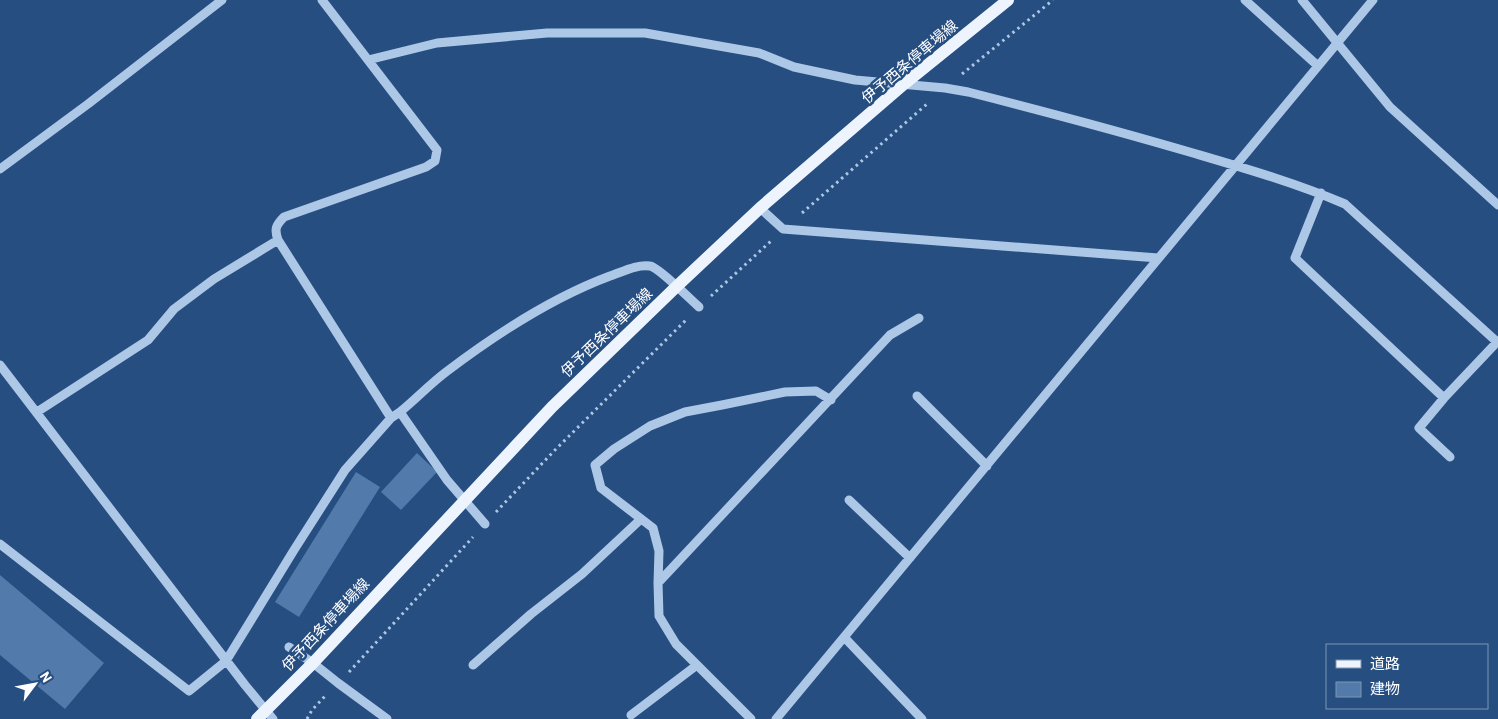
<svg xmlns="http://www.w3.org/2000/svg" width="1498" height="719" font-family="Barlow,'Noto Sans JP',sans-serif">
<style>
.building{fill:#527bab}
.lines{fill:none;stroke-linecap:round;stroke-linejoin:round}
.path{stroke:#adc7e6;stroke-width:3;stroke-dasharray:2.5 4;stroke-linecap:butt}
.minor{stroke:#adc7e6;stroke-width:9}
.major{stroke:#eef4fd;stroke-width:12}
.labels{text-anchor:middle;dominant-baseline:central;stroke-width:5;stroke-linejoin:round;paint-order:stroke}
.street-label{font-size:15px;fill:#fff;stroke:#264e81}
</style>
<rect width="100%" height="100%" fill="#264e81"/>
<path class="building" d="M417 453 437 472 401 510 381 492Z
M356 472 380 487 299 617 275 602Z
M0 575 104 663 65 709 0 655Z"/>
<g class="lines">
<path class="path" d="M962 74 1053 0
M802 213 927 104
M711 296 771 241
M496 512 554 451 687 319
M349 672 473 537
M307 719 312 710 327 694"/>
<path class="minor" d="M322 0 437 150 435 161 426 167 284 217C276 225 274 229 278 240L391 418
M1245 0 1318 66
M1302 0 1390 107 1498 205
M368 60 437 43 547 33H645L759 53 794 67 855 80 945 88 968 92C1043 111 1118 131 1193 153 1244 168 1296 183 1345 204L1497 342
M0 169 88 104 222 0
M1321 193 1295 258 1444 398
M760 208 783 229 1158 258
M0 365 245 685 273 719
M917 396 987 466
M37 412 148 340 174 309 214 279 278 240
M400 412C416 399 430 384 446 372 496 334 551 298 610 276 622 272 637 264 650 266 658 267 691 300 699 307
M1450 457 1419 428 1444 398 1498 341
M849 500 910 558
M0 544 189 691 226 661 294 550 345 470 391 418 400 412 447 480 485 524
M658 583 890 335 919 318
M844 637 922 719
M289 647 313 663 338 683 387 719
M473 665 531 614 582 574 641 519
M631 715 697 665
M751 719 676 644 659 616 658 583 659 551 653 528 601 488 595 465 614 449 650 426 685 412 722 405 785 392 816 391 831 400
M776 719 1373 0"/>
<path class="major" d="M257 719 313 663 552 407 676 287 760 208 904 84 1008 0"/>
</g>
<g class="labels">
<g class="street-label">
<text transform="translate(909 61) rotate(-40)">伊予西条停車場線</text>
<text transform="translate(606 332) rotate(-44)">伊予西条停車場線</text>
<text transform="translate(325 624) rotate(-47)">伊予西条停車場線</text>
</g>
</g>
<rect x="1326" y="644" width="162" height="65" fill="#264e81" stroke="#7d95b3"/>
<rect x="1336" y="660" width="25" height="8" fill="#eef4fd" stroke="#7d95b3"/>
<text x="1370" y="669" font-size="15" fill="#ffffff">道路</text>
<rect x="1336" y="682" width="25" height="15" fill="#527bab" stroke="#7d95b3"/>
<text x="1370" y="694" font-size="15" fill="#ffffff">建物</text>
<g transform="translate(35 684) rotate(58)" stroke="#264e81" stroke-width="4" paint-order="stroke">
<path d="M0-4L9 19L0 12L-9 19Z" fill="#ffffff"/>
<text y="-8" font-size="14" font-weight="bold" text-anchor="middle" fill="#ffffff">N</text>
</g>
</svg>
